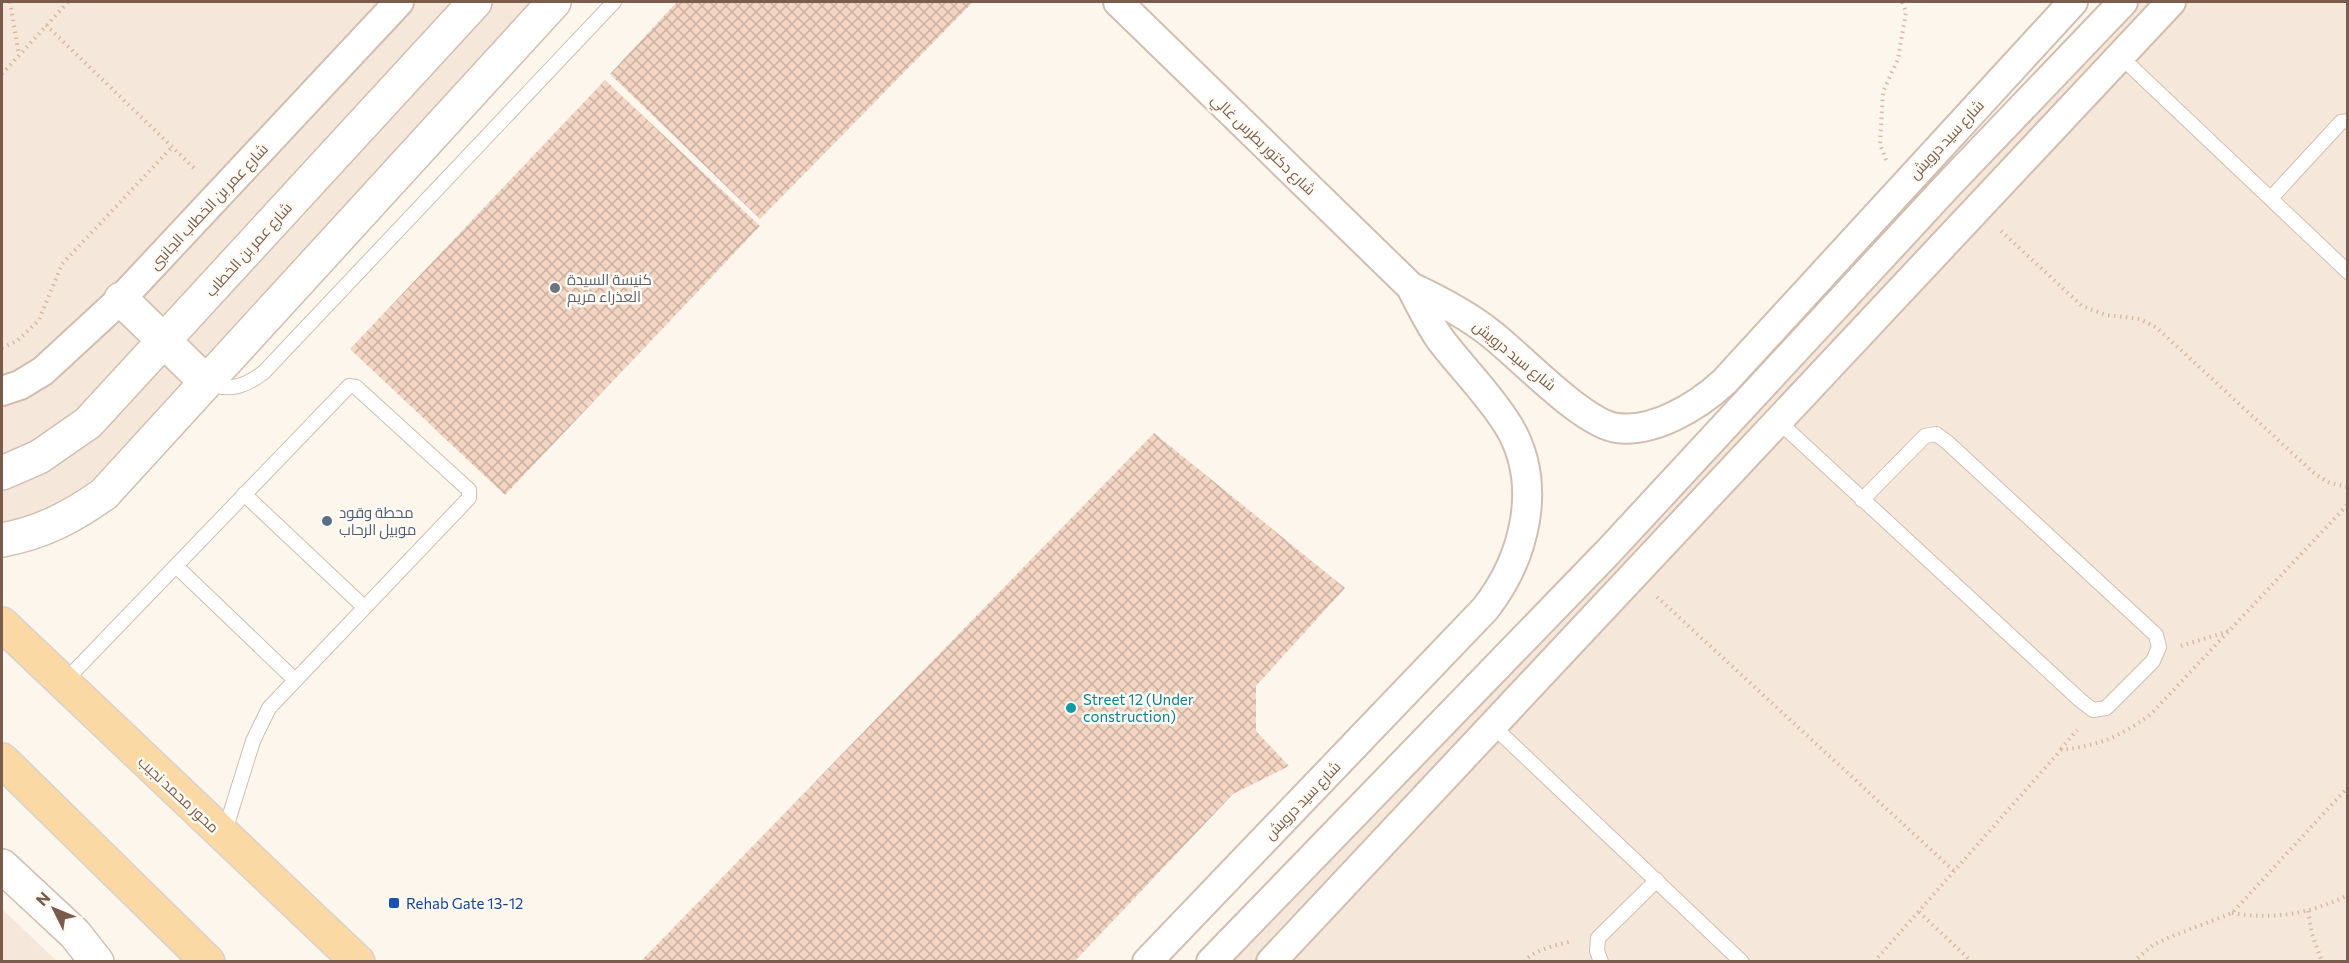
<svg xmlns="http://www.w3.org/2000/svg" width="2349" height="963" font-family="Commissioner,Cairo,sans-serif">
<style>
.residential{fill:#f5e8da}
.building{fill:url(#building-cross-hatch)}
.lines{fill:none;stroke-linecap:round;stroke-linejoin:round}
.service-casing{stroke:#d1beb0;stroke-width:16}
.minor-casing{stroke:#d1beb0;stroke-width:32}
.tertiary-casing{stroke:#d1beb0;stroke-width:36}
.primary-casing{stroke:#dad1cd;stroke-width:36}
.path{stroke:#d9b8a5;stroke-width:4;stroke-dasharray:1.5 4.5;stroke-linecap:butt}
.service{stroke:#fff;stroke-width:14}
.minor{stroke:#fff;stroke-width:28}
.tertiary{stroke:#fff;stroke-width:33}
.primary{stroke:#fbd9a5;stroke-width:33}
.worship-dot{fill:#6b7280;stroke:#fffaf3;stroke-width:2}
.service-dot{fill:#5c6f8a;stroke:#fffaf3;stroke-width:2}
.culture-dot{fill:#0f9aa8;stroke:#fffaf3;stroke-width:2}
.transit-dot{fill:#1a4fb4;stroke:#fffaf3;stroke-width:2}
.labels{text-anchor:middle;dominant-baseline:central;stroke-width:5;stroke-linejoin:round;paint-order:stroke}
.street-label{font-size:15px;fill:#7a5c4d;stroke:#fffaf3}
.worship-label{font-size:15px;fill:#5b616d;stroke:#fffaf3;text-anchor:start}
.service-label{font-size:15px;fill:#4e5e75;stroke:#fffaf3;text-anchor:start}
.culture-label{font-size:15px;fill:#0d838f;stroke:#fffaf3;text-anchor:start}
.transit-label{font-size:15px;fill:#164399;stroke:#fffaf3;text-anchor:start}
</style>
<defs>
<pattern id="building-cross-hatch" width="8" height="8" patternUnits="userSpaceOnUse" patternTransform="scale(1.5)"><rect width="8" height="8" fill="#f3d5c3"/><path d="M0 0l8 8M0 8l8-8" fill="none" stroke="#cab0a1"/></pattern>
</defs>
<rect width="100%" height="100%" fill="#fdf6ec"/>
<path class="residential" d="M2 2H540L26 550 2 541Z
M2119 2H2347V961L1216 962Z
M2 909 57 961H2Z"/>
<path class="building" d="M677 2H973L760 219 610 74Z
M605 80 760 226 505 495 350 349Z
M1154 433 1345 588 1256 686V731L1289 766 1233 794 1074 962H640Z"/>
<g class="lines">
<defs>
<path id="service" d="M2120 56 2348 272
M2271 198 2341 122 2348 121
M208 383C230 392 246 386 264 372L614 2
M1778 421 2080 700 2093 710 2106 708 2153 661 2159 647 2156 635 1947 442 1936 434 1925 436 1862 500
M244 494 364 607
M176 566 295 680
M64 682 349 386 356 387 469 490V498L269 708 253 741 224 834
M1493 726 1742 962
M1601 962 1597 951 1598 938 1657 880"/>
<path id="minor" d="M1118 2 1411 287C1420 305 1429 323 1440 339 1462 368 1489 394 1508 425 1544 484 1525 558 1485 609L1147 962
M1411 287C1439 300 1466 314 1490 333 1520 356 1583 424 1617 428 1654 433 1698 406 1724 382L2073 2
M2 391 20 385 43 371 121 299 399 2
M1211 962 1609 551 1949 184 2123 2
M1271 962 2171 2"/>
<path id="tertiary" d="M121 299 206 382
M2 473 39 457 88 423 475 2
M2 540C41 533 72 517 104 494L554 2
M2 866 75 934 97 962"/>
<path id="primary" d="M2 624 358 962
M2 760 208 962"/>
</defs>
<use href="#service" class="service-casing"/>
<use href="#minor" class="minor-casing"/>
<use href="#tertiary" class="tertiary-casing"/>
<use href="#primary" class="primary-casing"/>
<path class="path" d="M10 2 19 55
M46 25 197 171
M2 74 68 2
M1886 160 1880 144 1883 92 1898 59 1906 12 1902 2
M2001 231 2082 306 2106 315 2140 319 2157 328 2315 474 2330 483 2348 487
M2 348 17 341 39 320 62 264 172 147
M1657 597 1954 871
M2181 646 2229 631
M2061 749 2077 730
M2308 911 2312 934 2322 962
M1919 912 1972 962
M2232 913C2274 920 2310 914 2348 895
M1524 962C1535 949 1557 945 1573 941
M1874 962 2061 750C2100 745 2117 738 2150 715L2348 504
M2133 962 2153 945 2170 937 2232 913 2348 787"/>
<use href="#service" class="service"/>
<use href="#minor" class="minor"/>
<use href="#tertiary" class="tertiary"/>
<use href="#primary" class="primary"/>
</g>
<circle class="worship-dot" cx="555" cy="288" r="6"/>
<circle class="service-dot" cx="327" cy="521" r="6"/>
<circle class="culture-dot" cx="1071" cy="708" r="6"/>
<rect class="transit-dot" x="388" y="897" width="12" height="12" rx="3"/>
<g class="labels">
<g class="street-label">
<text transform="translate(1946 139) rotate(-47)">شارع سيد درويش</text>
<text transform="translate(1264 144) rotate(44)">شارع دكتور بطرس غالي</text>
<text transform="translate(208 206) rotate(-47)">شارع عمر بن الخطاب الجانبى</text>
<text transform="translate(248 249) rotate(-48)">شارع عمر بن الخطاب</text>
<text transform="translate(1515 355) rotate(39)">شارع سيد درويش</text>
<text transform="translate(179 794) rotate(43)">محور محمد نجيب</text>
<text transform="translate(1302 800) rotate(-46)">شارع سيد درويش</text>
</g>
<g class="worship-label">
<text x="567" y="279">كنيسة السيدة<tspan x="567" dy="17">العذراء مريم</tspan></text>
</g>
<g class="service-label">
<text x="339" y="512">محطة وقود<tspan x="339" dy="17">موبيل الرحاب</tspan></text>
</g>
<g class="culture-label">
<text x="1083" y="699">Street 12 (Under<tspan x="1083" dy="17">construction)</tspan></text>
</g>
<g class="transit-label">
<text x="406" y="903">Rehab Gate 13-12</text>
</g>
</g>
<rect width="2349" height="963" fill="none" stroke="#7a5c4d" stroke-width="6"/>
<g transform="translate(54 909) rotate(313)" stroke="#fffaf3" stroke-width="4.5" paint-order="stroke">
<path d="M0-4.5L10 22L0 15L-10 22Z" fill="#7a5c4d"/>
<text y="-9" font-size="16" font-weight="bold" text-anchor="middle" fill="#7a5c4d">N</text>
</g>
</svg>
